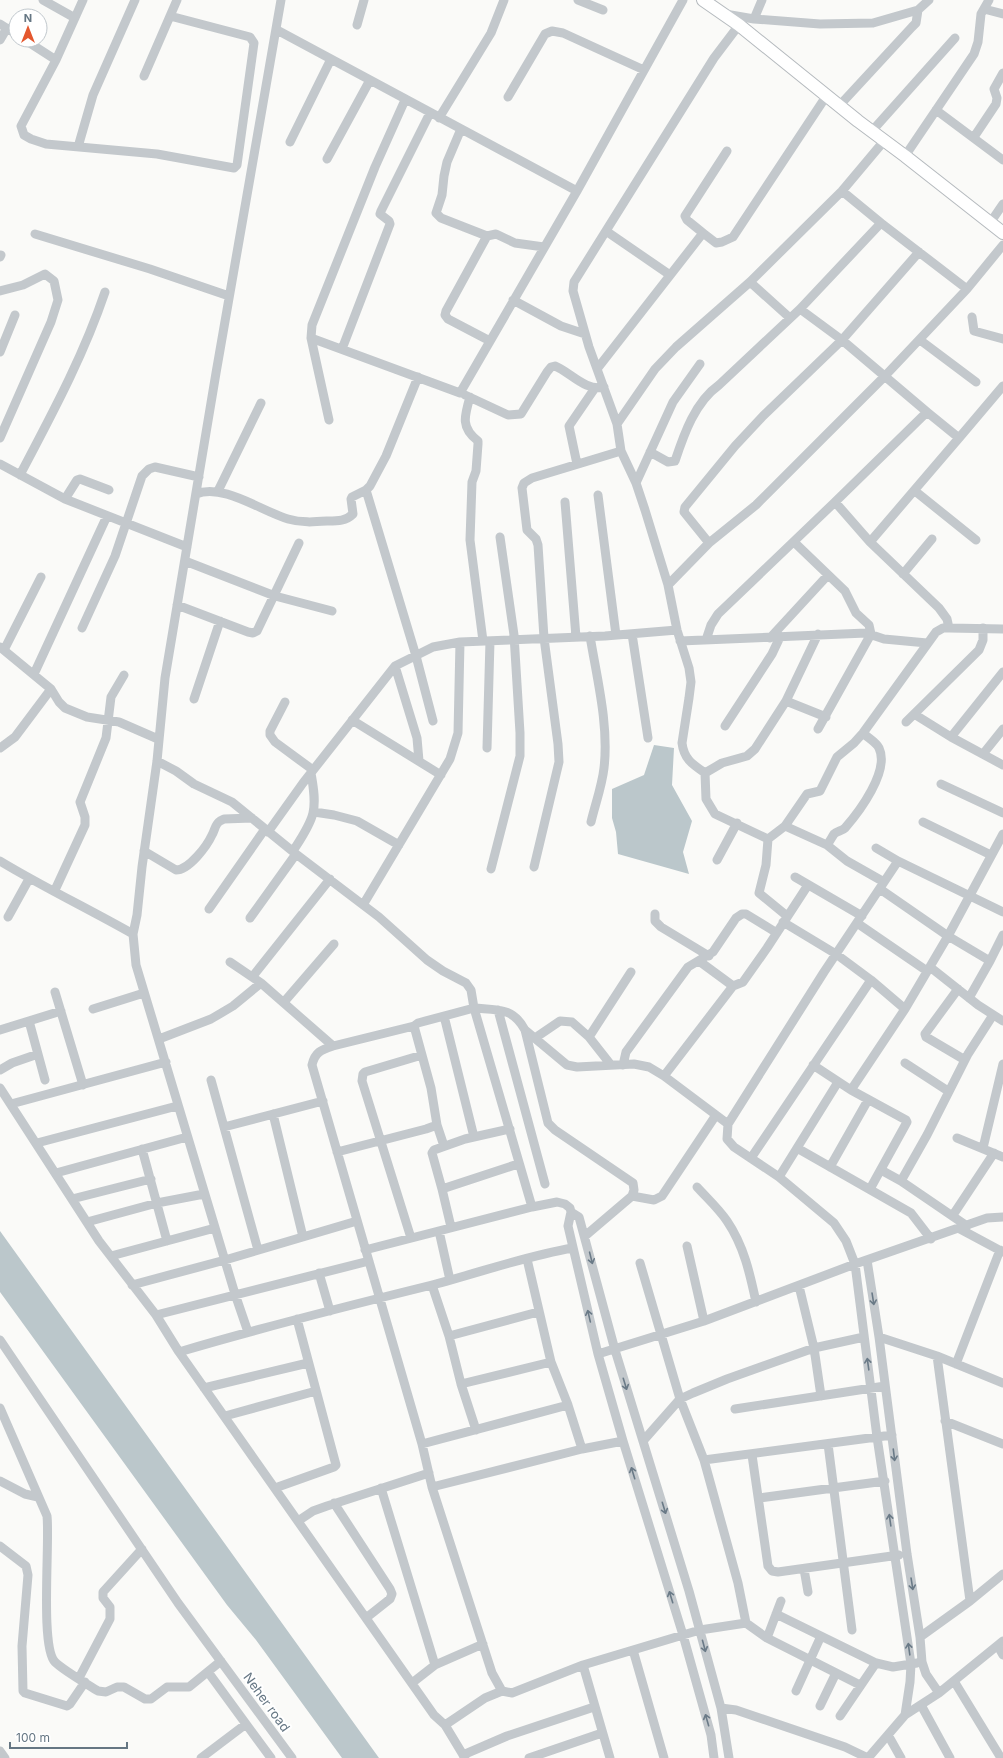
<svg xmlns="http://www.w3.org/2000/svg" width="1003" height="1758" font-family="Inter,sans-serif">
<style>
.water{fill:#bbc7cb}
.lines{fill:none;stroke-linecap:round;stroke-linejoin:round}
.major-casing{stroke:#b5babe;stroke-width:14}
.minor{stroke:#c3c8cc;stroke-width:9}
.major{stroke:#fff;stroke-width:12}
.oneway{stroke:#6a7a87}
.labels{text-anchor:middle;dominant-baseline:central;stroke-width:4;stroke-linejoin:round;paint-order:stroke}
.street-label{font-size:13px;fill:#657683;stroke:#fff}
</style>
<rect width="100%" height="100%" fill="#fafaf8"/>
<path class="water" d="M654 745 674 748 672 785 692 821 683 852 689 874 618 854 616 832 612 818V789L644 775Z
M0 1231 379 1758H342L256 1640 227 1605 16 1314 0 1292Z"/>
<g class="lines">
<defs>
<path id="major" d="M703 0 739 25 858 121 905 156 1003 233"/>
</defs>
<use href="#major" class="major-casing"/>
<path class="minor" d="M43 0 75 18
M578 0 603 10
M984 9 1003 14
M725 14 754 19 820 24 873 23 918 10 929 0
M754 19 762 0
M0 24 16 34
M357 25 364 0
M739 25 714 58 574 282 573 291 589 347 617 424 621 451 636 483 645 510 668 585 677 630 689 668 691 682 689 698 682 743C684 759 692 764 705 773L706 799 715 814 768 839
M277 30 577 191
M0 40 7 28
M25 40 56 60 83 0
M56 60 21 126 24 135 31 139 46 144 157 154 234 168 237 165 254 43 250 37 170 16
M144 76 177 0
M508 97 545 34 552 31 563 33 644 70
M839 106 912 27 916 23 918 10
M936 110 1003 160
M439 118 491 33 504 0
M461 129 447 162 444 176 442 195 436 213 441 218 487 236
M872 131 955 38
M974 137 996 104 997 98 994 89 1003 73
M290 142 331 59
M78 147 93 95 135 0
M905 156 974 54 978 42 981 14 989 0
M327 159 370 80
M881 223 967 289
M990 223 1003 204
M606 231 670 275
M703 233 687 220 685 216 727 151
M35 234 150 269 229 296
M0 257 1 255
M750 282 790 318
M0 291 23 285 45 274 54 281 58 300 51 322 0 438
M513 300 561 326 585 334
M800 309 842 340 927 412 835 502 870 542 959 438 927 412
M972 317 974 331 1003 339
M311 338 460 393 577 191 683 0
M920 340 976 382
M490 341 448 319 445 315 446 311 487 236 496 234 515 243 544 247
M342 349 390 224 389 221 380 214 381 211 430 113
M0 352 15 315
M597 369 703 233 716 243 722 242 733 237 827 95
M465 395 508 415 521 414 547 372 551 367 555 366C570 372 586 392 604 387
M470 397C464 417 461 428 478 441V444L476 471 472 482 470 540 483 641
M329 420 311 338 312 325 375 167 405 100
M617 424 655 369 676 347 750 282 842 191 884 141
M959 438 1003 386
M650 452 668 462 675 461C684 434 695 402 719 385L800 309 881 223 842 191
M0 464 65 499 187 547
M577 464 569 426 595 388
M20 475C52 414 83 357 105 292
M636 483 673 402 700 364
M366 490 416 656 433 721
M218 491 261 403
M915 491 976 540
M196 494C223 483 261 511 288 519 302 523 314 522 328 521 338 521 346 521 353 514L351 499 352 497 366 490 370 486 386 456 418 377
M598 495 616 635
M65 499 77 480 80 479 109 490
M565 502 576 637
M794 542 845 591 856 613 869 625 871 634 818 729
M870 542 939 608 947 619 949 628
M709 543 684 512 685 507 735 446 763 416 842 340 919 252
M185 561 275 596 332 611
M903 574 932 539
M668 585 709 543 756 505 884 377 967 289 1003 245
M177 605 248 632 253 633 257 631 299 543
M82 628 115 556 142 476 149 469 155 467 199 477
M632 634 648 738
M590 636C597 679 609 725 604 768 602 786 595 805 591 822
M770 638 828 575
M706 640 711 625 718 614 835 502
M680 641 866 633 884 639 927 643
M0 647 51 689 59 702 65 708 87 717 119 722 158 739
M4 650 41 577
M395 666 417 738 419 761
M34 674 107 516
M194 699 220 621
M786 701 826 717
M285 702 270 731V735L275 742 313 770
M914 714 951 737 1003 765
M352 720 441 775
M906 722 979 650 983 640V628
M725 726 772 654 780 637
M951 737 1003 672
M0 748 15 737 51 689
M487 748 490 641
M983 754 1003 729
M157 761 176 771 194 784 232 802 296 854 379 917 427 960 443 971 466 983 471 990 474 1008C497 1010 513 1007 525 1030L548 1123 555 1130 633 1183 634 1190 632 1196 585 1236
M705 773 722 763 747 756 755 749 786 701 818 634
M941 784 1003 813
M314 812 334 815 357 821 399 845
M923 822 991 855
M785 826 827 845 847 861 884 882
M268 832 303 783 395 666 433 647 460 642 605 636 677 630
M827 845C830 841 832 837 834 834 837 831 842 831 845 828 859 812 890 771 879 748 876 742 868 738 863 733
M876 848 898 861 1003 912
M144 851 176 870C189 870 207 846 212 835 215 830 215 824 220 821L224 819 252 818
M293 851C300 840 310 826 313 813 316 800 313 785 311 773
M717 860 737 823
M0 861C43 887 89 909 133 934
M534 867 559 762 558 744 544 638 538 545 536 539 527 530 522 488 524 483 532 478 621 451
M491 869 520 756V733L514 635 500 537
M795 877 862 916
M880 889 948 936 990 961
M55 890 85 825V817L80 802 106 738 111 697 124 675
M363 905 450 759 458 733 460 642
M209 909 265 829
M655 914V921L661 927 709 956
M787 916 759 893 766 865 768 839 785 826 807 794 820 791 837 757 854 743 863 733 936 632 943 628H949L1003 629
M8 917 29 879
M250 918 296 854
M783 922 836 954 871 980 905 1009
M857 923 927 971
M699 961 733 986
M230 962 261 983 333 1046C321 1050 315 1052 312 1065L422 1444 432 1487 492 1673 502 1691 512 1693 583 1665 683 1635 700 1630 746 1623
M930 967 978 1005 1003 1021
M253 976 330 879
M958 989 925 1034 926 1037 965 1060
M55 992 83 1085
M969 998 990 961 1003 935
M284 1002 334 944
M93 1009 144 993
M498 1010 545 1184
M444 1016 474 1137
M29 1021 45 1080
M0 1030 61 1011
M525 1030 567 1065 577 1067 634 1064 649 1067 664 1076 728 1124 824 972 898 861
M589 1037 631 972
M535 1038 560 1021 572 1022 589 1037 611 1065
M159 1039 211 1019 233 1006 261 983
M333 1046 414 1026
M905 1063 948 1091
M623 1065 626 1052 688 967 713 952 736 918 742 914H746L777 933
M813 1065 851 1090 906 1120 907 1122 870 1189
M0 1070 12 1063 38 1054
M664 1076 733 986 743 982 767 948 808 885
M211 1080 258 1250
M0 1088 99 1241 156 1315 179 1352 434 1715 445 1725
M851 1090 905 1009 948 936 1003 834
M11 1104 166 1062
M273 1114 303 1237
M728 1124 727 1139 734 1147 779 1177 834 1223 846 1241 855 1264 877 1437 911 1664 910 1682 905 1715
M437 1125 444 1146
M224 1127 323 1101
M957 1138 1003 1157
M37 1143 177 1106
M797 1148 911 1213 931 1239
M983 1148 1003 1064
M142 1149 167 1241
M337 1152 426 1129 437 1125 431 1088 414 1026 418 1023 474 1008 532 1207
M751 1158 871 980
M830 1167 868 1100
M881 1170 901 1181 967 1226
M56 1173 187 1137
M779 1177 838 1082
M901 1181 927 1135 968 1054 993 1015
M697 1187C707 1198 719 1209 727 1221 744 1246 750 1274 756 1302
M442 1189 518 1164
M632 1196 654 1200 662 1196 716 1115
M72 1199 151 1179
M571 1212 568 1226 598 1354 623 1441 683 1635 711 1735 714 1758
M953 1215 994 1153
M87 1222 157 1203 204 1194
M451 1227 442 1189 432 1153 434 1150 465 1139 510 1129
M960 1229 1003 1252
M439 1231 450 1280
M411 1238 362 1081 363 1074 365 1072 422 1055
M687 1246 704 1321
M365 1250 532 1207 557 1202 565 1204 570 1208 571 1212 579 1217 615 1350 689 1591 721 1708 729 1758
M111 1256 215 1228
M527 1259 551 1362 568 1405 582 1449
M867 1260 879 1337 907 1554 920 1637 922 1662 926 1674 939 1693
M640 1263 680 1399 704 1460 738 1583 746 1623 767 1638 860 1685
M319 1273 330 1311
M132 1285 225 1260 357 1221
M432 1285 449 1336
M799 1286 814 1348 821 1396
M538 1312 449 1336 461 1384 551 1362
M156 1315 369 1261
M248 1332 235 1294 136 965 133 934 137 915 142 867 157 761 165 678 216 373 281 0
M879 1337 937 1356 1003 1383
M0 1340 178 1603 292 1758
M179 1352C263 1327 347 1306 432 1285 479 1273 525 1256 573 1248
M598 1354 704 1321 855 1264 987 1218 1003 1217
M937 1356 970 1601
M956 1364 1000 1250
M461 1384 476 1430
M204 1388 308 1363
M0 1408 47 1516C50 1542 40 1647 55 1662 63 1670 87 1684 98 1691L106 1692 117 1687H124L145 1699H151L167 1687H189L221 1661
M735 1409 885 1386
M225 1416 316 1391
M945 1421 1003 1444
M643 1441 680 1399 693 1393 727 1379 814 1348 864 1337
M422 1444 568 1405
M828 1444 852 1630
M752 1455 768 1566 772 1571 778 1572 899 1555
M704 1460 892 1435
M0 1481 25 1494 38 1497
M432 1487 582 1449 623 1441
M275 1488 334 1467 336 1465 297 1319
M381 1488 435 1665
M759 1498 885 1481
M334 1503 390 1589 392 1594 390 1599 366 1618
M298 1521 313 1511 327 1506 429 1473
M0 1546 26 1566 28 1575 22 1646 23 1691 25 1693 67 1706 70 1704 85 1682
M804 1569 808 1592
M776 1614 876 1663 893 1667 917 1663
M920 1637 970 1601 1003 1574
M767 1638 781 1601
M998 1646 1003 1655
M633 1650 664 1758
M583 1665 610 1758
M208 1672 271 1758
M79 1678 110 1619V1607L103 1598V1592L142 1549
M954 1681 1001 1758
M412 1683 435 1665 483 1644
M796 1691 821 1636
M921 1705 950 1758
M820 1706 836 1673
M721 1708 736 1710 845 1747 868 1758 905 1715 939 1693 1003 1641
M840 1716 876 1663
M888 1735 901 1758
M0 1751 5 1758
M463 1755 507 1736 594 1707
M201 1758 246 1724
M465 1758 445 1725 485 1698 502 1691
M529 1758 602 1733"/>
<use href="#major" class="major"/>
</g>
<defs><path id="oneway-shaft" d="M-6 0H5M1.5-3L5.5 0L1.5 3" fill="none" stroke-width="1.6" stroke-linecap="round" stroke-linejoin="round"/></defs>
<g class="oneway">
<use href="#oneway-shaft" transform="translate(591 1258) rotate(76)"/>
<use href="#oneway-shaft" transform="translate(873 1299) rotate(81)"/>
<use href="#oneway-shaft" transform="translate(589 1316) rotate(-103)"/>
<use href="#oneway-shaft" transform="translate(868 1364) rotate(-98)"/>
<use href="#oneway-shaft" transform="translate(625 1384) rotate(73)"/>
<use href="#oneway-shaft" transform="translate(894 1455) rotate(83)"/>
<use href="#oneway-shaft" transform="translate(633 1473) rotate(-107)"/>
<use href="#oneway-shaft" transform="translate(664 1508) rotate(73)"/>
<use href="#oneway-shaft" transform="translate(890 1520) rotate(-98)"/>
<use href="#oneway-shaft" transform="translate(912 1584) rotate(81)"/>
<use href="#oneway-shaft" transform="translate(671 1597) rotate(-107)"/>
<use href="#oneway-shaft" transform="translate(704 1646) rotate(75)"/>
<use href="#oneway-shaft" transform="translate(909 1649) rotate(-98)"/>
<use href="#oneway-shaft" transform="translate(707 1720) rotate(-106)"/>
</g>
<g class="labels">
<g class="street-label">
<text transform="translate(267 1702) rotate(54)">Neher road</text>
</g>
</g>
<g transform="translate(28 28)"><circle r="19" fill="#ffffff" stroke="#c1c8cd"/>
<path d="M0-3L7 15L0 10L-7 15Z" fill="#e4572e"/>
<text y="-6" font-size="11" font-weight="bold" text-anchor="middle" fill="#657683">N</text>
</g>
<path d="M10 1742v6h117v-6" fill="none" stroke="#657683" stroke-width="2"/>
<text x="16" y="1742" font-size="12" fill="#657683" stroke="#ffffff" stroke-width="3" paint-order="stroke">100 m</text>
</svg>
